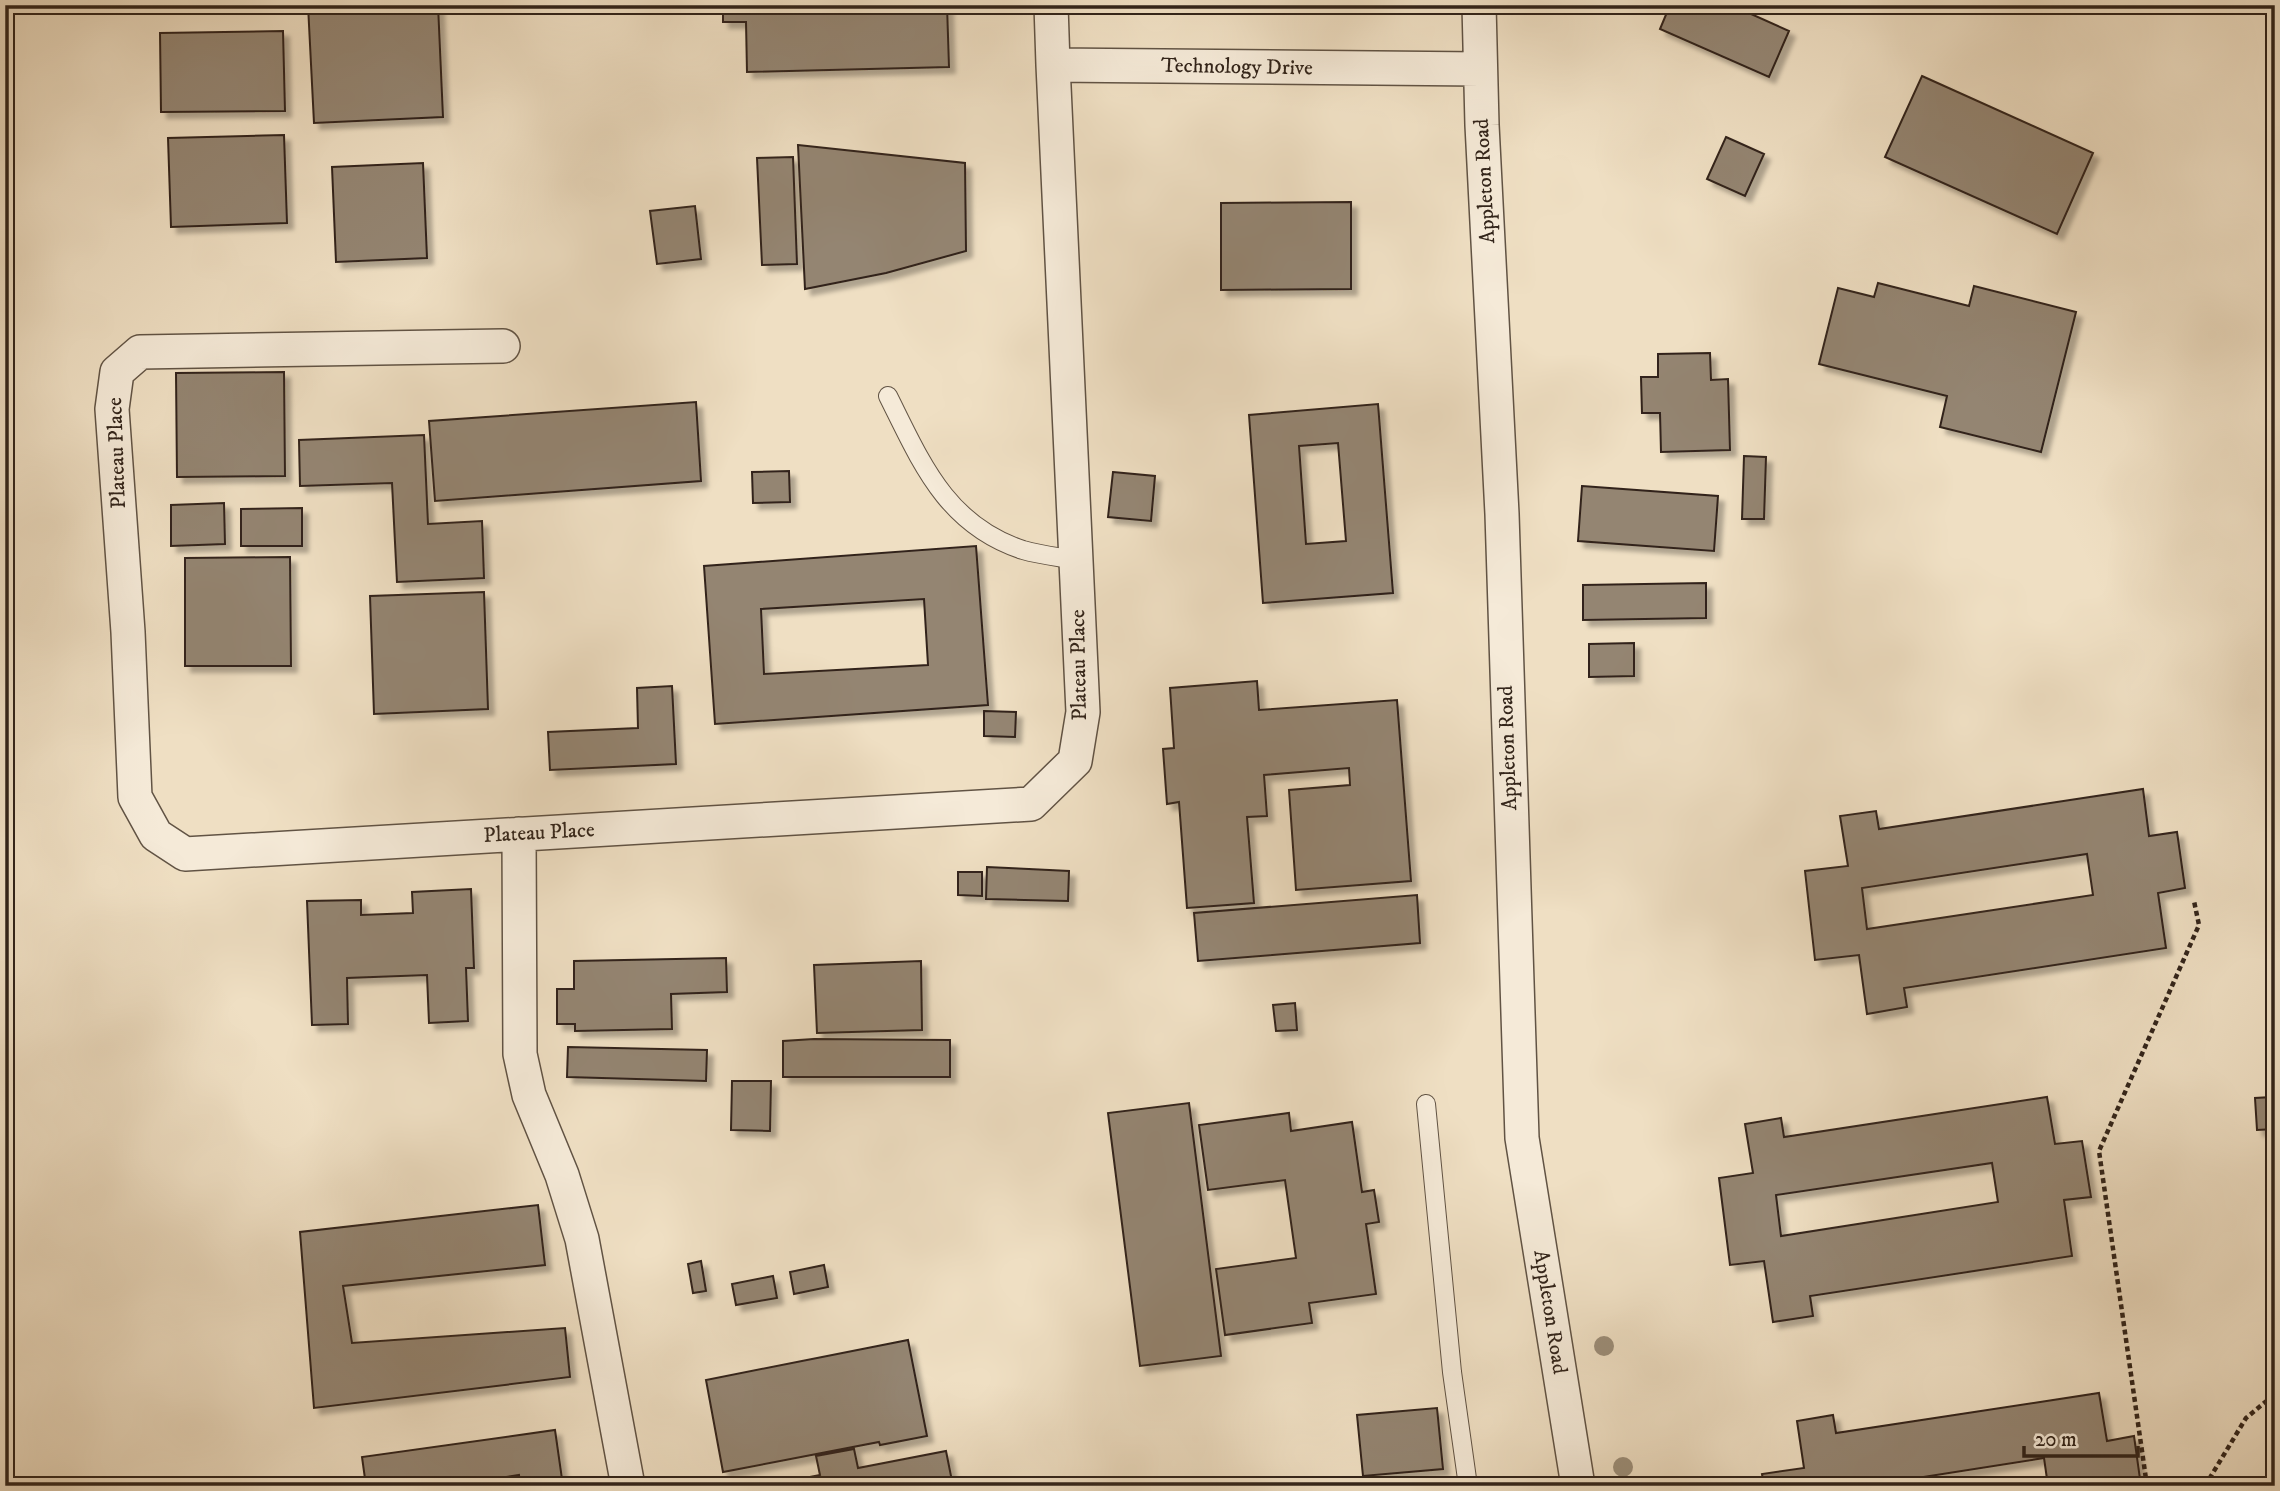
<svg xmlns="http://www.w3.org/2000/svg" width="2280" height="1491" font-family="'IM FELL DW Pica',serif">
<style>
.building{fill:#948572;stroke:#32241a;stroke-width:2;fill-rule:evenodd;filter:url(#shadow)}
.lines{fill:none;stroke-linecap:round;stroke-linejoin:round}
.service-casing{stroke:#615344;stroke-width:20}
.minor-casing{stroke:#615344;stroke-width:36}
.path{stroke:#32241a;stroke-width:4.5;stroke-dasharray:5 3.5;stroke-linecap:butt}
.service{stroke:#f5ead8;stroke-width:18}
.minor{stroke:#f5ead8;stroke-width:33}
.tree{fill:#9c8e79}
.labels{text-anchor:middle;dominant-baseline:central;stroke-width:6;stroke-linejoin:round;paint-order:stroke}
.street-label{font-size:21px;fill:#32241a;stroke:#f5ead8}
</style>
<defs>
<filter id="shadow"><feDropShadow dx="6" dy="6" stdDeviation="2" flood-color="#0004"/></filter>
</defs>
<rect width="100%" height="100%" fill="#efdfc3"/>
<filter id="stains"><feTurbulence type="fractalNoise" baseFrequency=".00286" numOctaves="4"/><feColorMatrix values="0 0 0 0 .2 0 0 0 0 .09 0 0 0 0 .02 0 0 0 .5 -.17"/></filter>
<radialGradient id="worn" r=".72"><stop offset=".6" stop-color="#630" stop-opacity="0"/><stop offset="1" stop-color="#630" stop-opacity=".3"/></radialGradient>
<path class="building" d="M308 5H438L443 117 314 123Z
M723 5H947L949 67 747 72 746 22H723Z
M1670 5H1731L1789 31 1769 77 1660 29Z
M283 31 285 111 161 112 160 33Z
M1922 76 2093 153 2057 234 1885 157Z
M284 135 287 223 171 227 168 138Z
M1726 137 1764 154 1745 196 1707 179Z
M798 145 965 163 966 251 886 273 805 289Z
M793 157 797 264 762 265 757 158Z
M423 163 427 258 336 262 332 167Z
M1351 202V289L1221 290V203Z
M695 206 701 259 657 264 650 211Z
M1878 283 1969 306 1974 286 2076 312 2041 452 1940 427 1947 396 1819 364 1838 288 1874 297Z
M1710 353 1711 380 1728 379 1730 450 1661 452 1660 413H1642L1641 377H1658V354Z
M284 372 285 476 177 477 176 373Z
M696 402 701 481 435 501 429 421Z
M1378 404 1393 593 1263 603 1249 415ZM1338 443 1346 541 1306 544 1299 446Z
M424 435 428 524 482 521 484 578 397 582 392 483 300 486 299 440Z
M1744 456 1766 457 1764 519H1742Z
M789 471 790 502 753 503 752 472Z
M1113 472 1155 476 1151 521 1108 517Z
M1582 486 1718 496 1714 551 1578 541Z
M224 503 225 544 171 546V505Z
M302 508V546H241V509Z
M976 546 988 705 715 724 704 566ZM924 599 928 665 764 674 761 609Z
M290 557 291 666H185V558Z
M1706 583V618L1583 620V585Z
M484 592 488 709 374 714 370 596Z
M1634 643V676L1589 677V644Z
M1257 681 1259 710 1397 700 1411 881 1296 890 1289 790 1350 785 1349 768 1264 775 1267 816 1247 817 1254 903 1187 908 1179 802 1167 804 1163 749 1174 748 1170 688Z
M672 686 676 764 550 770 548 732 638 728 637 688Z
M984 711 1016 712 1015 737 984 736Z
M2143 789 2149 836 2177 832 2185 888 2158 893 2166 948 1904 988 1907 1007 1867 1014 1859 955 1815 960 1805 871 1848 866 1840 816 1876 811 1879 829ZM2087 854 2093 895 1867 929 1862 888Z
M987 867 1069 871 1068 901 986 899Z
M958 872H982V896L958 895Z
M471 889 474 968H466L468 1021 429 1023 427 975 347 978 348 1024 312 1025 307 901 361 900V915L413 913 412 892Z
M1417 895 1420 943 1198 961 1194 913Z
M726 958 727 992 671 994 672 1029 575 1031V1024H557V989H574V961Z
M921 961 922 1030 817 1033 814 965Z
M1295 1003 1297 1030 1276 1031 1273 1005Z
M814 1039 950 1040V1077H783V1041Z
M568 1047 707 1050 706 1081 567 1077Z
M2275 1067V1129L2257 1130 2255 1098 2272 1097 2269 1068Z
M732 1081H771L770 1131 731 1130Z
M2047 1097 2055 1144 2082 1141 2091 1197 2064 1200 2072 1256 1810 1296 1813 1316 1773 1322 1764 1261 1730 1265 1719 1178 1753 1173 1745 1124 1781 1118 1784 1137ZM1992 1163 1998 1202 1781 1236 1776 1195Z
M1189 1103 1221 1356 1140 1366 1108 1113Z
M1289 1113 1291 1131 1352 1122 1362 1192 1374 1190 1379 1222 1366 1224 1376 1294 1309 1303 1312 1323 1225 1335 1216 1269 1296 1258 1285 1180 1208 1190 1199 1125Z
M538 1205 545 1265 343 1286 352 1343 565 1328 570 1377 314 1408 300 1232Z
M701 1261 706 1291 693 1293 688 1264Z
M824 1265 828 1287 794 1294 790 1272Z
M773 1276 777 1298 736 1305 732 1284Z
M908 1340 927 1436 880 1445 879 1442 723 1472 706 1380Z
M2099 1393 2107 1441 2134 1436 2141 1486H2048L2044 1458 1866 1486H1764L1762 1474 1804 1468 1797 1421 1833 1415 1836 1433Z
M1437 1408 1443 1469 1363 1476 1357 1415Z
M555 1430 563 1486H520L519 1475 447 1486H366L362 1457Z
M854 1449 858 1468 946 1451 953 1486H764L820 1475 816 1456Z"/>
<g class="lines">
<defs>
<path id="service" d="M888 396C921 462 946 525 1023 550 1040 555 1059 557 1076 560
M1426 1104 1452 1372 1468 1486"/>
<path id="minor" d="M1051 5 1053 65 1480 69
M1479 5 1482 125 1502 514 1522 1138 1578 1486
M503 346 140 352 117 372 112 409 128 632 135 797 156 835 185 854 1031 804 1075 761 1083 712 1053 65
M519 834 520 1054 529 1095 562 1175 582 1239 628 1486"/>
</defs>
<use href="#service" class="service-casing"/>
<use href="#minor" class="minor-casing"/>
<path class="path" d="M2147 1486 2099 1151 2199 925 2194 901
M2205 1486 2246 1418 2275 1394"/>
<use href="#service" class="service"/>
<use href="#minor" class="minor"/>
</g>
<g class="tree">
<circle cx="1604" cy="1346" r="10"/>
<circle cx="1623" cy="1467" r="10"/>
</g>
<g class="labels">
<g class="street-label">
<text transform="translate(1237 67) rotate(1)">Technology Drive</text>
<text transform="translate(1485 181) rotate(-93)">Appleton Road</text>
<text transform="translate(117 453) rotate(-92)">Plateau Place</text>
<text transform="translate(1079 665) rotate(-91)">Plateau Place</text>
<text transform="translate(1508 748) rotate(-92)">Appleton Road</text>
<text transform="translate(539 833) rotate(-3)">Plateau Place</text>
<text transform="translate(1550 1312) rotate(81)">Appleton Road</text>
</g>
</g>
<rect width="2280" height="1491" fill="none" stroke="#efdfc3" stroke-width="28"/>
<rect x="7" y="7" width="2266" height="1477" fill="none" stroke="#32241a" stroke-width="3.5"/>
<rect x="14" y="14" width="2252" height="1463" fill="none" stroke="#32241a" stroke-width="2"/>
<path d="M2024 1446v10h114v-10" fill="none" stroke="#32241a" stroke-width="3.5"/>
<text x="2035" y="1446" font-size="21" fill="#32241a" stroke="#f5ead8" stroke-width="5" paint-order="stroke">20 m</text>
<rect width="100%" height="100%" filter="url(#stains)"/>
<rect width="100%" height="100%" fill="url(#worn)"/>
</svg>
